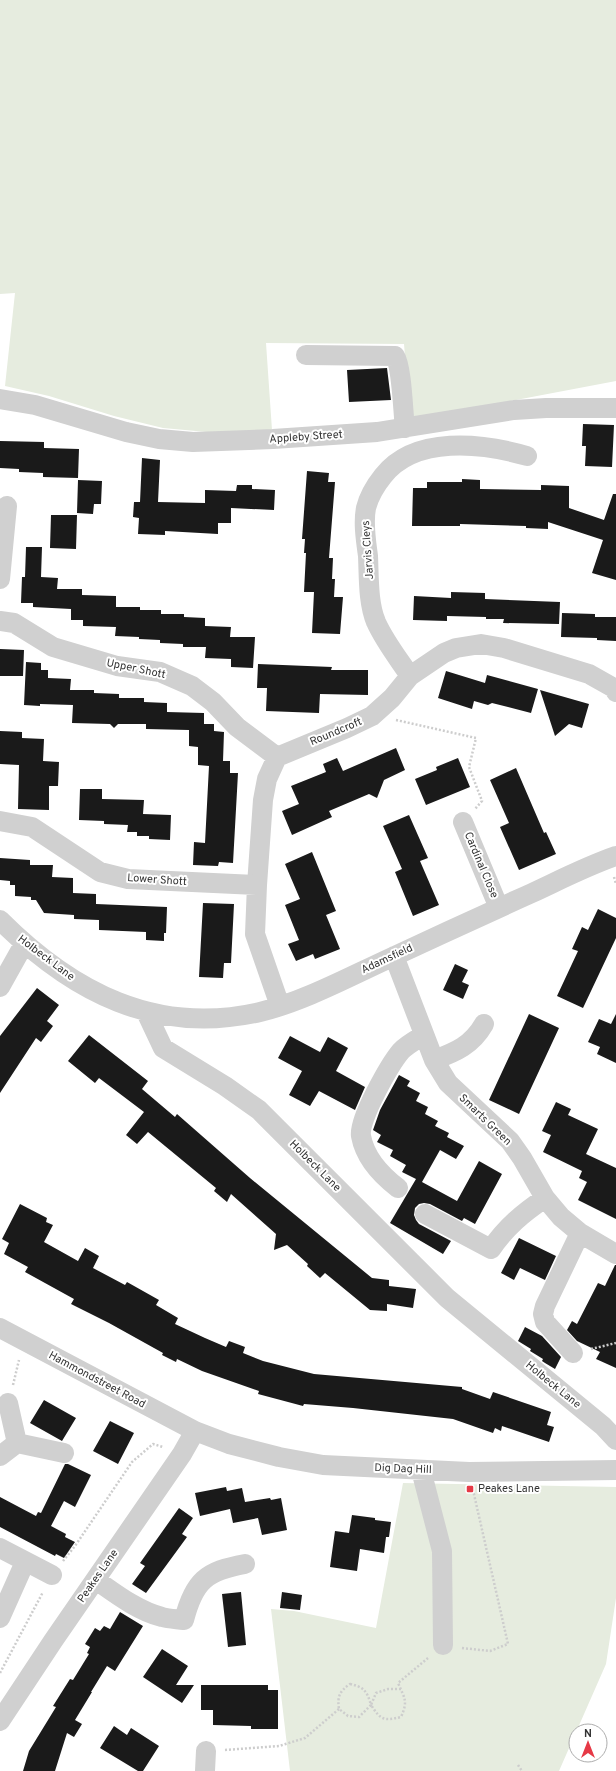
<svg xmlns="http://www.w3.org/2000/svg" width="616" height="1771" font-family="Overpass,sans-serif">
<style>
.green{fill:#e6ecdf}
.building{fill:#1a1a1a}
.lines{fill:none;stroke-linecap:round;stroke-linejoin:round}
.path{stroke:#cdcdcd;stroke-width:2.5;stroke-dasharray:2 2;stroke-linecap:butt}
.minor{stroke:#d0d0d0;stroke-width:20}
.poi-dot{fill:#e63946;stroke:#fff;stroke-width:1.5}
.labels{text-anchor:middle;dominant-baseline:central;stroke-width:4;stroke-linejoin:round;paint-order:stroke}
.street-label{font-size:11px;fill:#333;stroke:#fff}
.poi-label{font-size:11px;fill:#333;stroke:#fff;text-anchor:start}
</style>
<rect width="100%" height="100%" fill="#fff"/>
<path class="green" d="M0 0H616V381L410 420 404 344 266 343 272 430 218 433 163 428 114 416 49 396 5 386 15 293 0 294Z
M403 1483 616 1487V1598L606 1664 559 1771H290L271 1609 294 1611 376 1628Z"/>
<path class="building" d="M387 368 391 400 349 402 347 370Z
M583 424 614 425 612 467 585 466 586 446H582Z
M0 441 44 442V448L79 449 78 478 43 477V473L19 472V469L0 468Z
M142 458 160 460 158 502 205 503V490L236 491 237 485H252V489L275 490 274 510 231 508V523H218V534L165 531V535L138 534 139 518 133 517 134 502H140Z
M307 471 329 473 328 482H335L329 558H333L332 579H335L334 597H343L340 634 312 633 314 592H304L306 553H304L305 539H302Z
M462 479 480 480V489L541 490V485L569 486V508L604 520 613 494H616V580L592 573 603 540 548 522V529L526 528V526L460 524V526H412L413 488H427V482H462Z
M78 480 102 481 101 504H94L93 514 77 513Z
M51 515H77L76 549 50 548Z
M26 547H42L41 577 58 578 57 589H82V595L116 596V607H140V610H161V614H184V617L205 618V626L231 627 230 637H255L253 668 231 667V659L205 658 206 647H183V644L160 643V640L139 639V637L115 636 116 627 83 626V620H71V609L33 607V603H21L22 577H25Z
M451 592 485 593V599L560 602 559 624 503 623 504 619H486V617L447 616V621L413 620 414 596 451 598Z
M562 613 595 614V617H616V641L597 640V638L561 637Z
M0 649 24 650 23 676H0Z
M26 662 41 663V670H48V678L71 679 70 690H94V693L119 694V698H144V702L167 703V712L204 713V724H214V731L224 732 223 761H230V773H238L233 863 219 862 218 866 193 865 194 842 205 843 209 766 198 765V747L189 746V730L146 729V724H118L114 728 110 724 72 723 73 705 40 704V706L24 705Z
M258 664 332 667 331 670H368V695L320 694 319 713 266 711 267 688H257Z
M446 671 485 683 487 675 538 689 531 713 492 703 488 705 474 701 472 709 438 698Z
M540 690 589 704 582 728 569 724 555 736Z
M0 731 22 732V738L44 739 43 761 59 762 58 786H49V810L18 809 19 765 0 764Z
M396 748 405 770 384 780 377 798 369 794 329 811 332 817 292 835 282 811 299 804 291 786 326 772 323 764 337 758 343 771Z
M458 758 470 787 426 805 415 779 437 770 436 767Z
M516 768 544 833 546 832 556 854 519 870 500 827 509 823 490 780Z
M80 789H102V799L144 800 143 814 171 815 170 840 149 839V836H137V832H127L128 825 104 824V821L79 820Z
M409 815 428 858 420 861 439 905 413 916 395 872 402 869 383 826Z
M312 852 336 911 326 915 340 949 315 959 313 954 296 961 288 944 299 940 285 905 300 899 285 864Z
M0 858 30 860V865H53L52 877 73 878V893L96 894V904L167 907 166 933H164V941L146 940V932L99 930V920L74 919V915L44 913 36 900H31V897L15 896V885H10V881L0 880Z
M203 903 234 904 231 963H224L223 978 199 977Z
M598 909 616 918V938L583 1008 557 996 578 951 572 949 582 927 588 930Z
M455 964 468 970 462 982 469 985 463 999 443 990Z
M37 988 59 1005 47 1021 53 1026 41 1042 36 1038 0 1093V1036Z
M529 1014 559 1028 519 1114 489 1100Z
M616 1014V1063L597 1054 600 1047 588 1042 599 1019 611 1024Z
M89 1035 148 1081 142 1089 175 1117 177 1114 250 1178 372 1278 389 1280V1286L416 1289 413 1308 387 1304V1311L370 1310 325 1273 320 1278 307 1266 308 1264 287 1245 274 1250 276 1234 231 1194 227 1202 214 1191 216 1188 148 1132 137 1144 126 1135 144 1112 99 1078 95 1083 68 1061Z
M290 1036 320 1052 328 1037 348 1048 336 1071 365 1087 355 1110 319 1091 310 1106 289 1095 302 1071 278 1058Z
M399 1075 410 1081 407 1086 420 1093 416 1101 428 1107 425 1114 438 1121 435 1126 449 1133 447 1137 464 1146 456 1159 440 1150 422 1182 457 1201 479 1161 502 1174 475 1224 464 1218 462 1221 430 1204 424 1203 419 1204 415 1208 414 1215 416 1220 419 1224 451 1241 443 1254 390 1223 416 1179 402 1172 406 1165 390 1156 393 1150 377 1142 381 1135 373 1130 380 1110Z
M556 1102 571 1109 568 1115 598 1129 586 1154 616 1168V1219L578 1200 587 1182 579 1178 582 1171 543 1152 551 1135 542 1131Z
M20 1204 47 1218 46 1222 53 1225 44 1242 78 1261 85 1248 99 1256 93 1268 125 1285 127 1282 159 1300 156 1305 178 1318 175 1324 205 1338 226 1347 229 1341 245 1347 243 1353 263 1361 314 1374 462 1387V1389L490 1399 493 1392 551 1412 547 1425 554 1427 549 1442 502 1426 501 1431 495 1428 493 1433 453 1419 353 1408 304 1404 303 1406 258 1394 259 1391 202 1371 177 1359 176 1362 162 1355 163 1353 109 1323 71 1304 74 1299 25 1272 28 1267 4 1254 9 1243 2 1239Z
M519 1238 556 1256 545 1280 520 1268 514 1280 501 1273Z
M615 1265H616V1368L596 1359 600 1352 577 1341 567 1330 572 1321 577 1324 598 1283 605 1286Z
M525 1327 542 1336 561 1357 555 1369 545 1363 542 1361 543 1359 530 1351 531 1349 518 1341Z
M44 1400 76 1418 62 1441 30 1423Z
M110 1421 134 1433 118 1464 93 1451Z
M65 1464H68L91 1475 75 1507 64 1501 51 1526 66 1534 65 1537 75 1542 64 1558 56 1554 55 1556 0 1527V1497L36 1516 38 1512 41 1513Z
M226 1487 227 1491 242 1488 245 1502 270 1498 271 1500 281 1498 287 1530 262 1535 258 1518 233 1523 230 1509 200 1516 195 1493Z
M179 1508 193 1518 182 1534 187 1537 146 1593 132 1584 145 1566 140 1563Z
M352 1515 375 1518V1520L391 1522 389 1537H386L384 1553 360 1549 357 1571 330 1567 335 1531 349 1533Z
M241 1592 246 1645 228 1647 222 1594Z
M282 1592 302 1595 300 1610 280 1608Z
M120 1612 143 1626 115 1671 107 1666 91 1692H92L75 1720 82 1724 74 1737 67 1733 55 1771H23L29 1751 56 1707 53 1706 70 1679 73 1680 89 1654 87 1653 90 1647 85 1644 95 1628 100 1631 104 1626 110 1629Z
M162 1649 188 1666 176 1685H194L182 1703 143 1677Z
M201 1685H268V1690H278V1729H251V1726L213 1725V1710H201Z
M114 1726 127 1735 131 1728 159 1746 143 1771H138L100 1748Z"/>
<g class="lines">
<path class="path" d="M396 720 476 738 469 767 482 801 475 809
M614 877 616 884
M591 1349 616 1343
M13 1385 19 1360
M63 1561 75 1546 132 1462 153 1444 163 1447
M462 1648 490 1651 508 1644 473 1490
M0 1673 43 1592
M350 1684C364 1687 367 1691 371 1705L359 1717 348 1716 339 1709C337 1696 340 1691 350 1684Z
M401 1689H388L376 1693 371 1705C381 1720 383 1721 401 1717 408 1701 405 1699 398 1683L428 1658
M225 1750 279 1746 305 1738 339 1709
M518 1765 522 1771"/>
<path class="minor" d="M306 355 395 356C402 367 403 413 405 428
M0 399 35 405 126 432 159 439 193 442 273 439 377 432 514 410 546 408H616
M0 579 7 506
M0 621 14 623 53 647 117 666 160 672 192 686 213 702 237 727 277 757
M410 676C398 658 385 642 376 622 368 603 369 577 368 556 366 541 363 523 366 508 369 496 375 486 383 476 415 435 482 443 527 456
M0 821 32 827 100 872 128 879 257 885
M463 822 499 908
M0 920C72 992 156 1036 260 1012 302 1002 347 978 386 960 435 937 483 915 532 893 560 880 587 866 616 856
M394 956 434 1060 448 1083 510 1141 522 1158 545 1198 561 1217 580 1233 616 1254
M0 987 24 944
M280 1006 255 934 257 885 263 800 267 779 277 757 347 728 372 716 392 698 410 676 444 653 456 648 481 644 504 648 589 674 614 688 616 692
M146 1012 163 1048 225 1086 259 1110 447 1298 603 1426 616 1440
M434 1060C456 1052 472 1045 484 1024
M398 1188C381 1175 365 1158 361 1136 358 1120 390 1064 401 1051 408 1044 416 1040 424 1035
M425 1214 491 1249C506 1227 523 1213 545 1198
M0 1328 195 1431 229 1444 279 1457 323 1465 469 1472 616 1470
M573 1353 545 1322 543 1314 545 1306 580 1233
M8 1403 17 1443
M0 1456 17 1443 64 1453
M421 1470 442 1551 443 1645
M0 1548 52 1575
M96 1580C116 1594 138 1611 162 1617 169 1619 177 1619 184 1620 194 1581 206 1571 245 1564
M0 1618 25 1562
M0 1721 53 1641 182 1454 195 1431
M205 1771 206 1751"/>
</g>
<rect class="poi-dot" x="466" y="1485" width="8" height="8" rx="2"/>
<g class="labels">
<g class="street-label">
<text transform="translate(306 437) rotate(-4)">Appleby Street</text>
<text transform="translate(368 550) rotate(-94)">Jarvis Cleys</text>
<text transform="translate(136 669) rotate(12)">Upper Shott</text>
<text transform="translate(336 732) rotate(-23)">Roundcroft</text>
<text transform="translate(481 865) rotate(67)">Cardinal Close</text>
<text transform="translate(157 880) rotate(4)">Lower Shott</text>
<text transform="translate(46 958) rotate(37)">Holbeck Lane</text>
<text transform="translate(387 959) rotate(-25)">Adamsfield</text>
<text transform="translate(485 1120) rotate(44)">Smarts Green</text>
<text transform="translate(315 1166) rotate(45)">Holbeck Lane</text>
<text transform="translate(97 1380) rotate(28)">Hammondstreet Road</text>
<text transform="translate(553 1385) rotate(39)">Holbeck Lane</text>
<text transform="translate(403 1469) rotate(2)">Dig Dag Hill</text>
<text transform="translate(98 1576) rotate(-55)">Peakes Lane</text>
</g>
<g class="poi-label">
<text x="478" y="1489">Peakes Lane</text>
</g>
</g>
<g transform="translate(588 1743)"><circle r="19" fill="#ffffff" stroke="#adadad"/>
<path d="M0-3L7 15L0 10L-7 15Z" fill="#e63946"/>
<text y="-6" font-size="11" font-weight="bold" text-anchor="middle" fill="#333333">N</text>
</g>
</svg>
